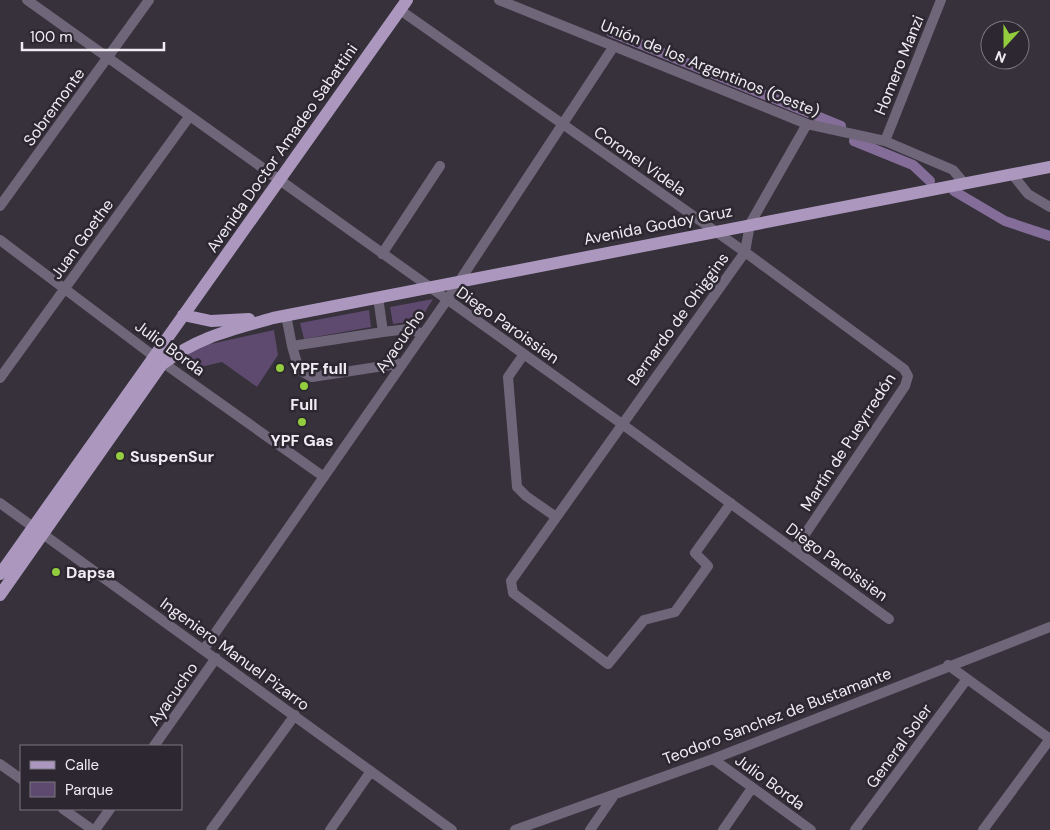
<svg xmlns="http://www.w3.org/2000/svg" width="1050" height="830" font-family="'DM Sans',sans-serif">
<style>
.green{fill:#5d4a6e}
.lines{fill:none;stroke-linecap:round;stroke-linejoin:round}
.canal{stroke:#846d99;stroke-width:10}
.minor{stroke:#70667a;stroke-width:10}
.major{stroke:#ac98bf;stroke-width:12}
.poi-dot{fill:#93cd3e;stroke:#2c2730;stroke-width:2}
.labels{text-anchor:middle;dominant-baseline:central;stroke-width:5;stroke-linejoin:round;paint-order:stroke}
.street-label{font-size:16px;fill:#efecf2;stroke:#2c2730}
.poi-label{font-size:16px;font-weight:bold;fill:#efecf2;stroke:#2c2730;text-anchor:start}
</style>
<rect width="100%" height="100%" fill="#36313a"/>
<path class="green" d="M433 299 417 325 407 322 393 324 390 307Z
M369 310 371 327 304 339 300 323Z
M274 330 278 355 257 387 222 362 192 369 180 362V358L201 346Z"/>
<g class="lines">
<path class="canal" d="M611 32 841 126
M854 141 913 165 930 181
M954 191 1005 221 1050 236"/>
<path class="minor" d="M27 0 622 424 889 619
M499 0 807 124 885 141 953 170 964 183
M400 10 745 252 904 369 908 376 905 386 795 549
M885 141 941 0
M1012 174 1028 194 1050 207
M0 206 149 0
M0 240 155 357 324 477
M382 254 440 166
M286 315 292 346 383 332 378 297
M383 332 408 329 423 334
M292 346 299 370 312 377 403 363
M524 354 508 377 517 487 526 496 556 517
M0 378 189 117
M0 503 452 830
M731 503 695 553 708 566 675 612 644 620 608 664 513 593 511 581 745 252 750 224 807 124
M204 649 447 300 614 46
M948 665 1050 739 983 830
M154 746 216 658
M713 759 811 830
M0 764 21 779
M63 809 93 830
M95 830 110 809
M211 830 295 715
M330 830 371 771
M515 830 713 759 1050 627
M590 830 615 794
M723 830 752 788
M855 830 967 679"/>
<path class="major" d="M183 315 211 321 249 319
M164 363C200 336 232 330 273 318L1050 167
M0 574 407 0
M0 595 167 357"/>
</g>
<g class="poi-dot">
<circle cx="280" cy="368" r="5"/>
<circle cx="304" cy="386" r="5"/>
<circle cx="302" cy="422" r="5"/>
<circle cx="120" cy="456" r="5"/>
<circle cx="56" cy="572" r="5"/>
</g>
<g class="labels">
<g class="street-label">
<text transform="translate(899 65) rotate(-68)">Homero Manzi</text>
<text transform="translate(710 68) rotate(22)">Unión de los Argentinos (Oeste)</text>
<text transform="translate(54 107) rotate(-54)">Sobremonte</text>
<text transform="translate(282 148) rotate(-55)">Avenida Doctor Amadeo Sabattini</text>
<text transform="translate(640 161) rotate(35)">Coronel Videla</text>
<text transform="translate(658 225) rotate(-11)">Avenida Godoy Gruz</text>
<text transform="translate(82 239) rotate(-54)">Juan Goethe</text>
<text transform="translate(678 319) rotate(-54)">Bernardo de Ohiggins</text>
<text transform="translate(508 325) rotate(35)">Diego Paroissien</text>
<text transform="translate(400 341) rotate(-55)">Ayacucho</text>
<text transform="translate(170 348) rotate(36)">Julio Borda</text>
<text transform="translate(848 442) rotate(-57)">Martín de Pueyrredón</text>
<text transform="translate(837 562) rotate(36)">Diego Paroissien</text>
<text transform="translate(235 654) rotate(36)">Ingeniero Manuel Pizarro</text>
<text transform="translate(173 694) rotate(-55)">Ayacucho</text>
<text transform="translate(777 716) rotate(-21)">Teodoro Sanchez de Bustamante</text>
<text transform="translate(899 746) rotate(-54)">General Soler</text>
<text transform="translate(770 782) rotate(36)">Julio Borda</text>
</g>
<g class="poi-label">
<text x="290" y="368">YPF full</text>
<text x="304" y="404" text-anchor="middle">Full</text>
<text x="302" y="440" text-anchor="middle">YPF Gas</text>
<text x="130" y="456">SuspenSur</text>
<text x="66" y="572">Dapsa</text>
</g>
</g>
<rect x="20" y="745" width="162" height="65" fill="#2c2730" stroke="#7a767e"/>
<rect x="30" y="761" width="25" height="8" fill="#ac98bf" stroke="#7a767e"/>
<text x="65" y="770" font-size="15" fill="#efecf2">Calle</text>
<rect x="30" y="782" width="25" height="15" fill="#5d4a6e" stroke="#7a767e"/>
<text x="65" y="795" font-size="15" fill="#efecf2">Parque</text>
<g transform="translate(1005 45) rotate(201)"><circle r="24" fill="#2c2730" stroke="#7a767e"/>
<path d="M0-4L9 19L0 12L-9 19Z" fill="#93cd3e"/>
<text y="-8" font-size="14" font-weight="bold" text-anchor="middle" fill="#efecf2">N</text>
</g>
<path d="M22 42v8h142v-8" fill="none" stroke="#efecf2" stroke-width="2.5"/>
<text x="30" y="42" font-size="15" fill="#efecf2" stroke="#2c2730" stroke-width="4" paint-order="stroke">100 m</text>
</svg>
